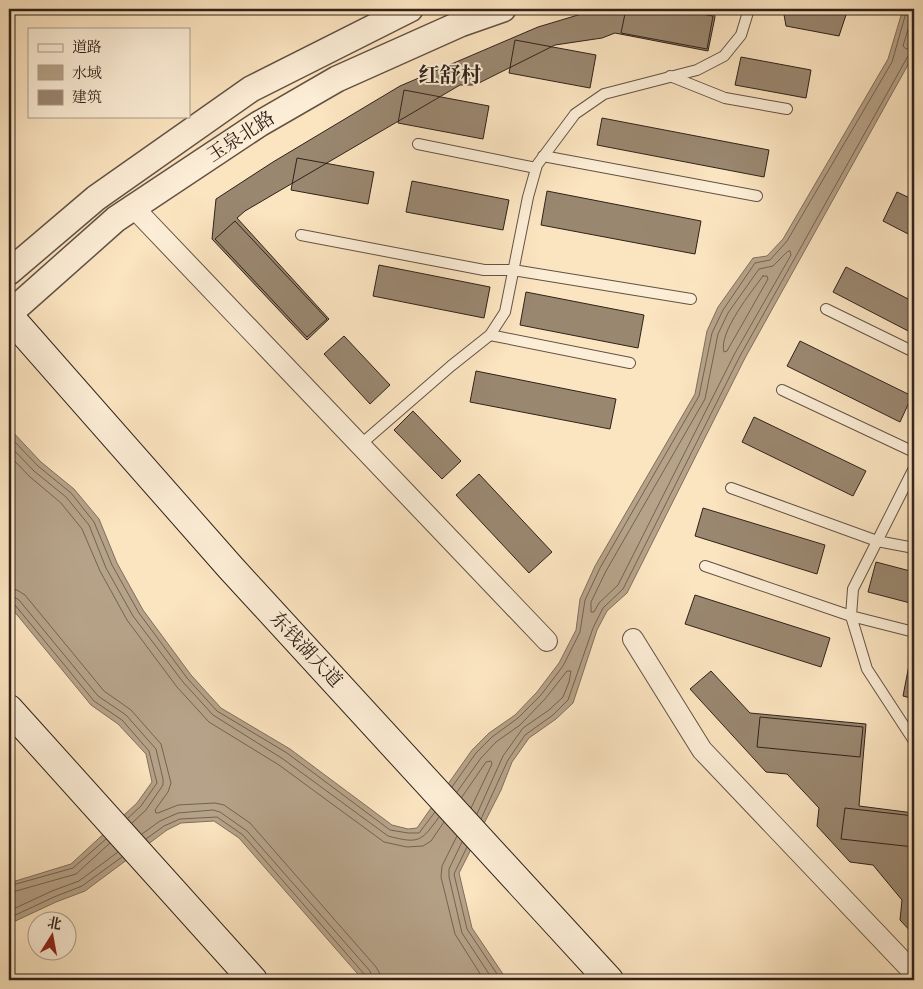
<svg xmlns="http://www.w3.org/2000/svg" width="923" height="989" font-family="'IM FELL DW Pica','Noto Serif SC',serif">
<style>
.water{fill:#b6a288;stroke:#806f5c}
.lines{fill:none;stroke-linecap:round;stroke-linejoin:round}
.shore{stroke:#736251;stroke-width:1}
.building{fill:#9a8770;stroke:#30221a}
.service-casing{stroke:#635244;stroke-width:12}
.minor-casing{stroke:#635244;stroke-width:22}
.tertiary-casing{stroke:#635244;stroke-width:28}
.secondary-casing{stroke:#30221a;stroke-width:30}
.service{stroke:#fcedd6;stroke-width:10}
.minor{stroke:#fcedd6;stroke-width:20}
.tertiary{stroke:#fcedd6;stroke-width:25}
.secondary{stroke:#fcedd6;stroke-width:28}
.labels{text-anchor:middle;dominant-baseline:central;stroke-width:4;stroke-linejoin:round;paint-order:stroke}
.street-label{font-size:19px;fill:#30221a;stroke:#fcedd6}
.quarter-label{font-size:21px;font-weight:bold;fill:#30221a;stroke:#fcedd6}
</style>
<rect width="100%" height="100%" fill="#fbe4c0"/>
<filter id="stains"><feTurbulence type="fractalNoise" baseFrequency=".004" numOctaves="4"/><feColorMatrix values="0 0 0 0 .2 0 0 0 0 .09 0 0 0 0 .02 0 0 0 .5 -.17"/></filter>
<radialGradient id="worn" r=".72"><stop offset=".6" stop-color="#630" stop-opacity="0"/><stop offset="1" stop-color="#630" stop-opacity=".3"/></radialGradient>
<path class="water" d="M903 9H914V54L745 358 627 593 607 611 597 630 573 703 556 719 529 738 512 762 501 790 459 873 472 928 507 980H363L239 838 214 821 181 823 167 830 85 891 56 902 9 924V883L71 864 137 803 152 782 146 754 118 724 91 705 9 605V428L41 462 74 489 99 519 117 563 143 610 191 675 221 708 290 749 392 825 408 829 417 828 472 750 489 733 515 715 537 692 559 663 576 630 580 599 595 566 695 394 707 331 718 307 753 258 767 256 783 239 888 59Z"/>
<g class="lines">
<path class="shore" d="M914 9 903 46 906 49 914 47
M790 251 791 255 735 353 618 585 599 603 594 612H591V602L606 571 705 399 718 334 728 313 759 269 773 266 787 252Z
M763 276H767L768 279 727 351 724 352C718 333 752 291 763 276Z
M9 436 38 466 71 493 94 522 112 565 139 613 187 678 217 711 287 753 390 830 408 833H419L435 812
M9 445 34 471 66 497 89 525 106 568 133 616 183 682 213 715 283 759 388 836C419 844 421 842 439 817
M9 455 29 476 61 503 82 529 100 571 127 620 177 687 209 722 279 765 384 842 407 847 423 846 431 841 444 822
M9 589 17 590 25 595 104 691 131 710 161 744 171 783 168 792 155 810 156 813H158L178 805 215 803 224 805 250 823 376 967 380 974V980
M9 596 14 597 19 600 98 696 126 715 156 749 163 779V785L146 810 132 823
M9 603 15 605 94 701 122 720 149 751 157 783 141 806 128 818
M452 787 476 753 492 737 518 718 541 695 563 666 580 632 585 600 600 568 699 396 712 333 723 310 755 263 770 260 787 241 892 62 907 9
M457 792 481 758 496 742 520 725 545 699 567 671H571L569 682 563 697 549 710 523 728 503 756 477 814
M462 797 486 762 491 761 492 764 471 808
M481 819 508 760 525 735 553 715 568 700 593 628 603 608 623 589 740 356 908 56 914 53
M142 834 160 821 178 813 213 810 220 812 247 831 370 971 373 980
M457 836 442 866 441 877 455 934 484 980
M146 839 164 826 180 819 217 817 243 835 365 975 367 980
M462 842 449 869V877L462 933 493 980
M467 847 454 874 467 929 501 980
M9 886 73 868 106 839
M9 893 76 874 110 843
M9 911 52 891 79 881 118 852
M9 918 54 897 82 886 122 857"/>
</g>
<path class="building" d="M598 9H713L715 17 708 51 615 33 602 38 555 45 475 85H460L245 211 237 218 329 319 307 340 212 239 216 199 273 162 400 86 538 27Z
M626 9H673L713 16 707 49 621 33Z
M783 9H848L839 36 786 26Z
M515 40 596 55 590 88 509 73Z
M741 57 811 70 806 98 735 85Z
M404 90 489 106 483 139 398 123Z
M602 118 769 150 764 177 597 145Z
M297 158 374 172 368 204 291 190Z
M412 181 509 200 503 230 406 212Z
M547 191 701 221 695 254 541 225Z
M897 192 914 200V237L883 221Z
M235 221 327 319 307 337 215 239Z
M379 265 490 287 484 318 373 296Z
M846 267 914 302V334L833 292Z
M526 292 644 315 638 348 520 325Z
M344 336 390 385 370 404 324 354Z
M800 341 912 396 900 422 787 366Z
M476 371 616 399 610 429 470 402Z
M413 411 461 461 442 479 394 430Z
M754 417 866 471 853 496 742 442Z
M479 474 552 552 529 573 456 495Z
M914 492V512L909 511Z
M703 508 825 545 817 574 695 536Z
M876 562 914 572V604L868 592Z
M695 595 830 638 821 667 685 624Z
M909 665 914 666V699L903 696Z
M711 671 750 713 866 724 859 806 914 813V935L900 920 902 900 873 865 850 862 817 826 819 808 787 774 766 772 690 689Z
M760 717 863 727 860 757 757 747Z
M845 808 914 816V847L841 839Z"/>
<g class="lines">
<defs>
<path id="service" d="M670 76 725 98 787 109
M418 144 536 168
M543 156 757 196
M301 235 484 270H513L691 299
M826 309 914 352
M490 335 630 363
M782 390 914 452
M360 445 451 366 490 335 505 312 528 197 537 165 575 114 604 94 697 70 724 56 741 35 749 9
M914 468 853 589 851 616 867 669 914 741
M731 488 877 541 914 548
M705 566 851 616 914 632"/>
<path id="minor" d="M134 208 547 641
M633 639 702 750 914 973"/>
<path id="tertiary" d="M9 272 96 198 251 89 410 9
M9 314 116 219 259 124 337 79 460 24 503 9"/>
<path id="secondary" d="M9 316 230 567 609 980
M9 709 253 980"/>
</defs>
<use href="#service" class="service-casing"/>
<use href="#minor" class="minor-casing"/>
<use href="#tertiary" class="tertiary-casing"/>
<use href="#secondary" class="secondary-casing"/>
<use href="#service" class="service"/>
<use href="#minor" class="minor"/>
<use href="#tertiary" class="tertiary"/>
<use href="#secondary" class="secondary"/>
</g>
<g class="labels">
<g class="street-label">
<text transform="translate(241 137) rotate(-33)">玉泉北路</text>
<text transform="translate(306 650) rotate(47)">东钱湖大道</text>
</g>
<g class="quarter-label">
<text x="450" y="76">红舒村</text>
</g>
</g>
<rect width="923" height="989" fill="none" stroke="#fbe4c0" stroke-width="30"/>
<rect x="10" y="10" width="903" height="969" fill="none" stroke="#30221a" stroke-width="2.5"/>
<rect x="15" y="15" width="893" height="959" fill="none" stroke="#30221a"/>
<rect x="28" y="28" width="162" height="90" fill="#fcedd6" stroke="#aa9c8b"/>
<rect x="38" y="44" width="25" height="8" fill="#fcedd6" stroke="#aa9c8b"/>
<text x="72" y="52" font-size="15" fill="#30221a">道路</text>
<rect x="38" y="65" width="25" height="15" fill="#b6a288" stroke="#aa9c8b"/>
<text x="72" y="78" font-size="15" fill="#30221a">水域</text>
<rect x="38" y="90" width="25" height="15" fill="#9a8770" stroke="#aa9c8b"/>
<text x="72" y="102" font-size="15" fill="#30221a">建筑</text>
<g transform="translate(52 936) rotate(11)"><circle r="24" fill="#fcedd6" stroke="#aa9c8b"/>
<path d="M0-4L9 19L0 12L-9 19Z" fill="#8f2418"/>
<text y="-8" font-size="14" font-weight="bold" text-anchor="middle" fill="#30221a">北</text>
</g>
<rect width="100%" height="100%" filter="url(#stains)"/>
<rect width="100%" height="100%" fill="url(#worn)"/>
</svg>
